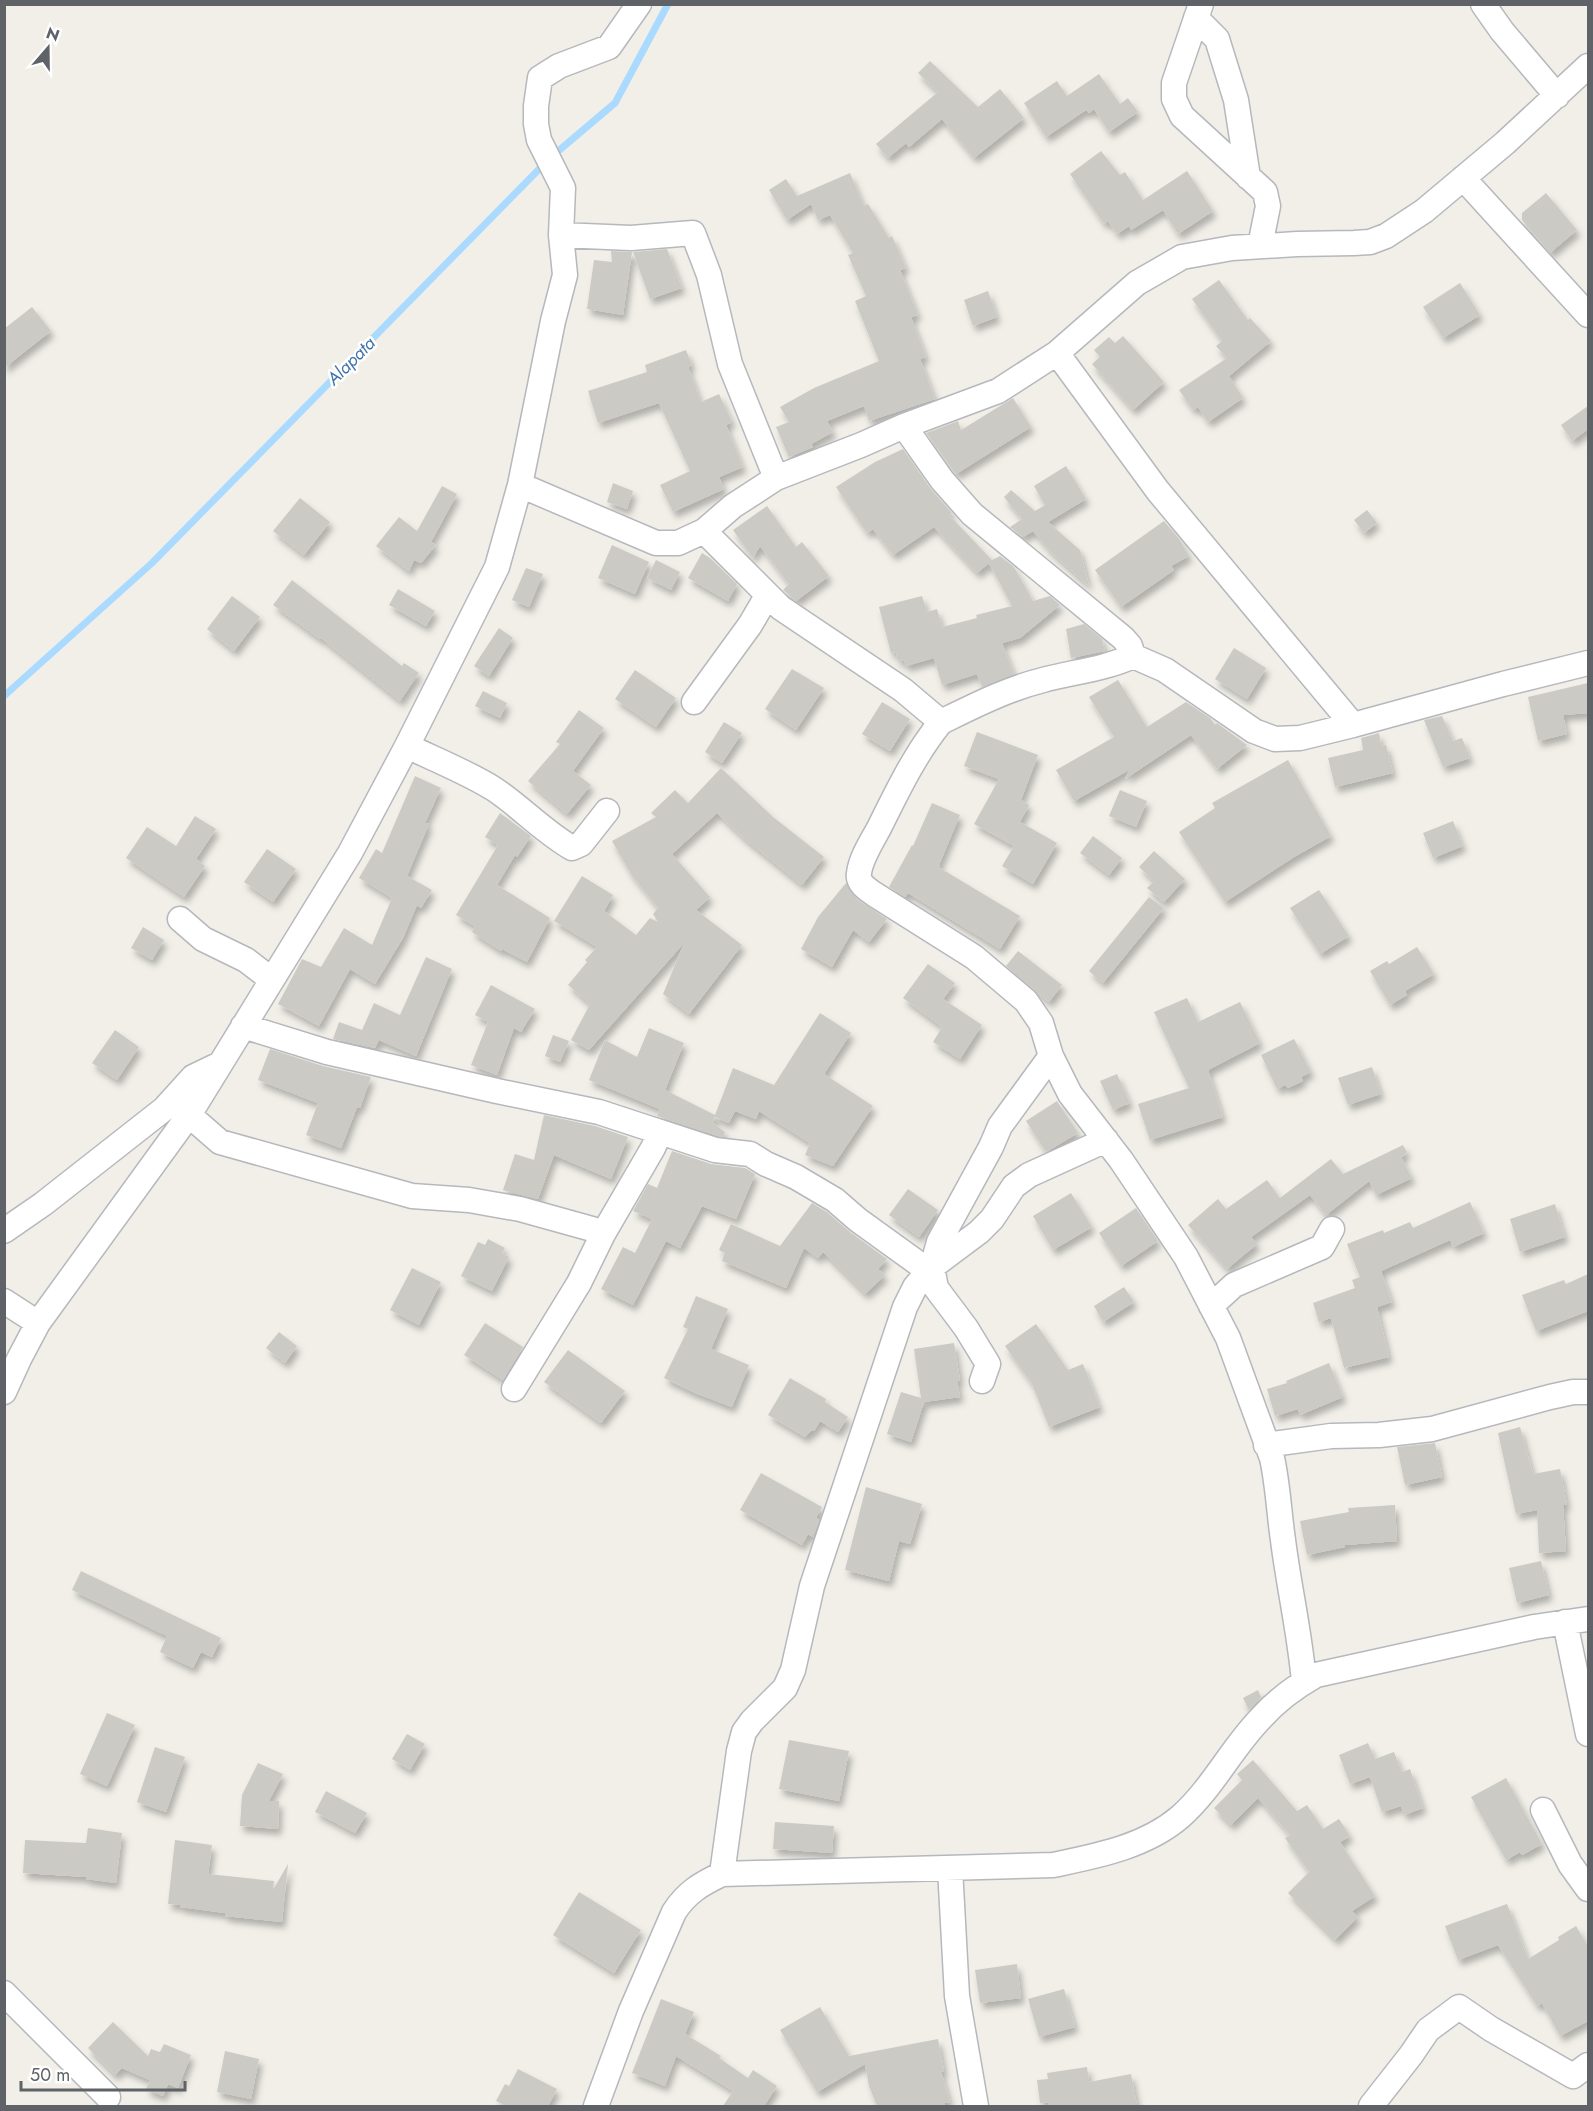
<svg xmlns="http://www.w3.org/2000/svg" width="1593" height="2111" font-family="Jost,sans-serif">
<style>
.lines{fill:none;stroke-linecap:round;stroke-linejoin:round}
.stream{stroke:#aadaff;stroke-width:7}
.building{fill:#cccac5;filter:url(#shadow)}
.street-casing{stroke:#b5b8bc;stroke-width:27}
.street{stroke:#fff;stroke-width:24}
.labels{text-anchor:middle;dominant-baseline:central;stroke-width:5;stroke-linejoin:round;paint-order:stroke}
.water-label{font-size:18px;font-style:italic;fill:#4174aa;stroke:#fff}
</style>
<defs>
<filter id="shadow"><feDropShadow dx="3.5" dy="6" stdDeviation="3" flood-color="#0004"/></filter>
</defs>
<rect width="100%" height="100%" fill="#f1efe8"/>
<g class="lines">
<path class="stream" d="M4 696 152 563 550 158 615 103 668 4"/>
</g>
<path class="building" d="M930 61 978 107 1000 89 1024 118 974 158 942 119 909 147 906 143 888 158 876 144 938 92 918 73Z
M1099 74 1120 104 1128 98 1138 112 1109 132 1094 109 1089 113 1086 110 1046 137 1024 103 1057 81 1067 96Z
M1101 151 1120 175 1125 172 1143 200 1187 171 1213 211 1178 234 1163 210 1131 230 1129 226 1117 234 1108 221 1104 224 1070 174Z
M850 173 864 206 868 204 889 238 892 236 906 268 900 270 918 315 911 317 926 357 920 359 935 399 869 421 864 406 827 421 833 432 811 444 813 447 789 457 776 427 789 422 780 407 814 388 879 361 855 301 866 296 848 255 853 253 830 215 818 220 811 204 787 220 769 190 786 179 797 196Z
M1546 193 1577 230 1550 253 1522 220V213Z
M667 249 682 288 650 299 633 252Z
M611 251 632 252 623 315 587 309 594 260 612 262Z
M1219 280 1248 320 1250 318 1271 341 1229 376 1243 398 1208 422 1198 407 1193 410 1179 390 1227 358 1216 346 1222 341 1192 299Z
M1460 283 1480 315 1443 338 1423 307Z
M988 291 997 317 973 326 964 300Z
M32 307 51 331 4 368V329Z
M1123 336 1164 382 1133 410 1092 364 1100 357 1094 350 1109 337 1115 343Z
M686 350 692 365 688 367 701 402 719 394 732 422 726 425 743 467 719 477 724 489 673 512 660 485 690 471 659 403 598 423 588 391 647 372 645 365Z
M1013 398 1031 427 956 474 926 433 958 421 961 430Z
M1588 406V429L1572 441 1561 425Z
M903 449 930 488 952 513 949 515 992 560 990 561 1000 556 1014 567 1033 601 1050 596 1060 605 1020 638 1002 643 1014 674 982 687 977 674 942 685 934 658 906 666 904 660 898 661 896 652 891 653 879 607 922 596 927 612 937 609 942 627 977 618 976 615 1012 606 989 563 977 573 934 527 893 555 873 529 867 533 836 487 875 462Z
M1066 466 1086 499 1048 522 1080 550 1089 586 1050 551 1033 531 1023 537 1010 527 1022 519 1004 497 1011 490 1035 511 1045 505 1034 486Z
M613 483 633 491 627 509 607 502Z
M442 486 457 494 431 542 436 545 421 563 414 560 409 571 376 546 399 517 417 531Z
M300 498 330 522 304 555 273 531Z
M767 506 796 547 802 542 829 576 796 601 783 590 789 584 760 546 753 558 733 530Z
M1367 510 1377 523 1364 533 1354 520Z
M1164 521 1180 540 1189 556 1171 566 1174 570 1121 607 1095 570Z
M612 545 649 562 635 594 598 578Z
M702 553 710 558 737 584 728 601 688 578Z
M656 560 680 572 671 590 647 578Z
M526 568 543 574 529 607 512 600Z
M292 580 402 666 404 663 419 673 400 701 321 638 320 639 273 605Z
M398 589 435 611 426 626 389 605Z
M232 596 260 617 234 651 207 629Z
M1084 624 1102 639 1105 651 1071 658 1066 629Z
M499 628 513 638 489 676 474 666Z
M1234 648 1266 668 1247 699 1215 679Z
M792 669 824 688 796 730 765 709Z
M635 670 676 698 656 727 615 699Z
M1118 680 1147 727 1186 702 1210 718 1215 725 1217 723 1247 745 1217 769 1191 735 1125 779 1129 770 1074 801 1056 770 1114 737 1089 697Z
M1588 683V713L1563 715 1567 734 1538 741 1528 697Z
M483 691 507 703 500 718 475 706Z
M882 702 910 719 890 751 862 734Z
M579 710 604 728 573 771 591 785 567 814 528 781 560 744 556 742Z
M1442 716 1453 741 1462 738 1470 758 1443 767 1424 720Z
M724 722 742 733 722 763 705 752Z
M977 732 1038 755 1021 800 1029 805 1020 822 1057 843 1033 884 1002 866 1014 846 974 824 999 779 964 766Z
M1379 733 1381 746 1386 745 1393 773 1335 787 1328 758 1363 750 1361 738Z
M1288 760 1331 836 1294 857 1225 902 1179 832 1215 808 1212 803Z
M721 768 773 817 824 857 802 885 746 840 717 813 672 854 710 897 696 910 742 945 689 1014 663 994 684 943 589 1050 571 1040 590 1004 568 985 587 962 585 960 597 947 554 921 582 876 613 895 604 911 636 935 650 918 658 922 653 914 658 908 631 874 612 841 656 817 651 813 675 790 688 803Z
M415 776 441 788 425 823 429 824 407 876 432 890 421 908 417 905 403 938 375 984 350 969 319 1026 278 1004 302 959 321 967 344 928 372 945 392 898 359 878 376 849 382 853Z
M1120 790 1147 801 1136 827 1109 816Z
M932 803 960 815 939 865 940 868 1020 916 1000 949 908 893 905 897 889 887 912 845 913 846Z
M500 813 531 836 517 857 515 855 497 885 550 918 527 962 502 949 501 951 472 932 475 926 456 915 498 845 485 837Z
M195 816 216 829 196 859 205 866 184 897 126 858 147 827 176 846Z
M1453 821 1463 846 1433 858 1423 833Z
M1093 836 1122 858 1109 875 1080 853Z
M267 849 296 869 273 902 244 882Z
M1154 851 1185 879 1164 902 1147 888 1154 881 1139 867Z
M846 883 857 899 887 919 869 942 853 930 832 967 801 949 818 917Z
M1319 890 1349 936 1320 954 1290 908Z
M1149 897 1164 908 1103 983 1089 971Z
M143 927 164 940 152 960 131 948Z
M1417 947 1434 974 1405 991 1407 995 1390 1005 1370 971 1387 961 1389 964Z
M1018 951 1062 985 1049 1002 1006 966Z
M426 957 452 969 416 1056 379 1040 375 1048 333 1039 339 1022 362 1030 374 1003 400 1015Z
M928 964 955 983 943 999 982 1025 960 1059 933 1042 942 1027 903 998Z
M491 985 535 1009 521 1032 514 1028 497 1075 471 1065 488 1022 475 1015Z
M1187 998 1198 1022 1240 1002 1260 1043 1208 1070 1223 1117 1150 1140 1138 1104 1189 1088 1154 1012Z
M820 1013 851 1033 824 1074 873 1106 833 1166 805 1155 810 1143 759 1111 756 1119 735 1111 729 1123 715 1117 712 1122 725 1132 723 1137 718 1136 657 1116 660 1109 589 1080 605 1040 637 1057 649 1028 684 1043 665 1090 715 1115 733 1068 774 1085Z
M115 1030 139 1047 117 1080 92 1063Z
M553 1035 569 1041 560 1062 545 1056Z
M1294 1039 1311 1072 1301 1077 1303 1081 1288 1088 1285 1085 1277 1089 1261 1055Z
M270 1049 323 1066 371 1077 360 1108 357 1107 341 1148 306 1135 318 1103 258 1080Z
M1372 1067 1381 1094 1348 1105 1338 1078Z
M1117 1074 1130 1103 1113 1110 1100 1081Z
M1057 1101 1078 1133 1046 1152 1026 1121Z
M544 1115 595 1126 628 1137 611 1179 554 1155 538 1199 503 1190 515 1154 534 1160Z
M1403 1145 1407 1152 1401 1157 1412 1178 1376 1195 1369 1181 1326 1215 1310 1195 1251 1237 1257 1244 1227 1269 1188 1225 1218 1199 1226 1209 1267 1180 1280 1198 1331 1159 1343 1174Z
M672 1151 711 1164 745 1168 755 1174 736 1219 702 1206 680 1248 666 1241 633 1305 601 1289 623 1247 635 1253 652 1219 633 1211 648 1184 657 1188Z
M908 1189 938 1210 919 1237 889 1215Z
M1071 1193 1092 1227 1053 1250 1033 1216Z
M1470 1202 1484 1233 1453 1247 1450 1240 1381 1271 1392 1302 1377 1307 1389 1357 1344 1368 1331 1318 1319 1322 1313 1303 1355 1288 1352 1280 1360 1277 1347 1244 1383 1230 1384 1233 1410 1222 1413 1228Z
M812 1203 827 1212 850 1232 887 1259 878 1269 885 1275 865 1294 823 1252 818 1258 804 1248 786 1288 722 1261 725 1253 719 1250 731 1224 780 1246Z
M1555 1204 1565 1237 1520 1252 1510 1219Z
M1136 1208 1158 1241 1121 1266 1099 1233Z
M488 1239 505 1248 502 1253 509 1257 492 1291 461 1276 478 1242 485 1245Z
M412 1268 441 1282 419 1325 390 1310Z
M1588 1274V1311L1536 1331 1522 1295 1564 1280 1566 1284Z
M1124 1287 1134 1302 1103 1322 1094 1306Z
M696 1296 728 1309 711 1349 749 1365 732 1407 695 1393 664 1378 688 1329 683 1327Z
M485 1323 523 1347 503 1380 464 1355Z
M1036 1324 1068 1370 1083 1364 1100 1407 1049 1427 1032 1384 1005 1346Z
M279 1332 297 1346 285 1363 266 1348Z
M954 1343 960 1380 957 1381 960 1397 924 1402 911 1442 887 1434 901 1392 921 1398 914 1349Z
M568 1350 625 1391 601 1423 544 1382Z
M1329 1363 1343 1397 1300 1415 1298 1409 1275 1416 1267 1389 1287 1383 1286 1381Z
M790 1378 826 1399 825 1402 848 1417 838 1432 820 1421 814 1431 812 1430 805 1437 768 1415Z
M1520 1427 1533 1474 1560 1469 1567 1505H1563L1566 1551 1539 1553 1537 1510 1516 1514 1498 1433Z
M1435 1443 1442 1477 1405 1485 1397 1447Z
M761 1473 822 1507 816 1518 819 1520 813 1537 808 1534 802 1545 740 1510Z
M866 1487 922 1504 910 1544 899 1541 889 1581 845 1570Z
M1395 1505 1397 1541 1345 1545V1547L1307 1555 1300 1521 1349 1512 1348 1508Z
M1541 1561 1549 1595 1517 1603 1509 1568Z
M81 1571 221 1638 212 1657 201 1652 193 1668 160 1652 167 1636 72 1590Z
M1258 1690 1261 1697 1249 1710 1243 1698Z
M107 1713 135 1725 107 1786 80 1774Z
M407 1734 425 1744 410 1770 392 1759Z
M789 1740 849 1751 839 1801 779 1789Z
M1368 1743 1375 1759 1394 1752 1402 1772 1410 1769 1423 1808 1404 1815 1401 1806 1382 1812 1370 1777 1350 1784 1339 1755Z
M155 1747 185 1757 166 1812 137 1802Z
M1253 1760 1297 1811 1307 1805 1323 1829 1339 1819 1350 1836 1340 1842 1375 1896 1352 1911 1358 1917 1335 1940 1288 1893 1309 1872 1285 1838 1290 1835 1258 1798 1231 1825 1214 1808 1242 1780 1237 1774Z
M258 1763 283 1774 269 1801H279L278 1829 240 1826 242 1795Z
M1506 1778 1542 1844 1522 1855 1520 1852 1506 1860 1471 1797Z
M326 1791 367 1813 355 1833 315 1812Z
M775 1822 834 1826 832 1853 773 1849Z
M88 1828 122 1833 116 1883 86 1879V1877L23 1873 25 1840 86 1843Z
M175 1840 212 1845 208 1874 274 1881 273 1890 288 1864 282 1922 225 1916V1913L180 1907 181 1905 168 1904Z
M579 1892 641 1930 614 1973 553 1935Z
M1507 1904 1528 1959 1559 1940 1558 1937 1576 1926 1588 1946V2021L1560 2036 1542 2003 1537 2006 1498 1945 1458 1960 1445 1926Z
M1017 1964 1021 1998 980 2003 975 1970Z
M1064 1989 1075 2027 1039 2037 1028 1999Z
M661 1999 694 2012 685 2034 721 2056 719 2058 748 2078 753 2070 777 2086 764 2106H723L733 2091 676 2056 665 2086 632 2073Z
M820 2007 849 2056 938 2039 944 2071 941 2072 950 2102 944 2103 945 2106H877L869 2086 865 2064 817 2092 780 2030Z
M113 2022 148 2056 151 2049 160 2052 164 2044 191 2055 178 2088 168 2084 163 2096 146 2089 150 2080 122 2068 115 2075 88 2048Z
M225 2051 259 2059 251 2099 217 2092Z
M1087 2067 1089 2082 1131 2074 1137 2106H1048V2102L1040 2103 1037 2080 1048 2079 1047 2073Z
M518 2069 557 2089 548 2106H507L496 2101 505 2084 509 2086Z"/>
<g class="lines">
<defs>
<path id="street" d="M1201 4 1174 83V99L1182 116 1265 192 1268 206 1260 246
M1483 4 1502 31 1557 96
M1196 18 1217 39 1236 100 1248 177
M1463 178 1588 315
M561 235 631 238 693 233 709 275 730 364 776 478
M1057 353 1158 491 1353 725
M904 426 942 480 972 514 1123 638 1130 646 1133 656
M520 485 656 543H678L704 531 733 506 776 478 861 445 904 426 998 391 1057 353 1137 283 1182 257 1232 248 1297 244 1354 243 1370 242 1386 236 1424 211 1505 143 1588 66
M704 531 781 608 903 690 941 722C915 754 898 790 880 826 873 840 861 857 859 873 857 883 867 889 874 894L974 957 1026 1001 1041 1023 1051 1056 1070 1094 1121 1160 1186 1257 1228 1338 1272 1458C1278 1485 1279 1513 1283 1540 1289 1588 1300 1634 1304 1682
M694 702 750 625 767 596
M941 722C974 706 1007 689 1043 680 1073 672 1105 669 1133 656L1165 670 1254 731 1275 739 1300 738 1353 725 1503 684 1588 663
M407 746C434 759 469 773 494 789 521 807 544 832 572 848L581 844 607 811
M180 919 203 939 246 960 272 980
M243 1026 327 1052 497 1091 599 1112 715 1150 750 1154 766 1164 796 1177 835 1200 858 1220 919 1264 932 1267 939 1242 991 1147 1000 1126 1051 1056
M189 1115 220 1142 412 1196 469 1200 520 1209 592 1229 603 1234 579 1283 514 1389
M4 1231 43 1204 164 1109 193 1077 220 1064
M603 1234 653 1148 660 1132
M932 1267 936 1288 966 1328 988 1364 982 1381
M4 1301 38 1323
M1211 1306 1234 1285 1322 1247 1332 1229
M4 1392 19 1359 38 1323 189 1115 350 853 407 746 497 567 520 485 553 321 565 275 561 235 563 188 539 140 536 124V106L540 78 559 66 609 47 639 4
M1266 1445 1331 1436 1379 1435 1432 1429 1550 1397 1573 1392H1588
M1565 1622 1588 1734
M1543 1810 1570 1864 1588 1889
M950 1868 957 1996 976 2106
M722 1874 739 1751 744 1732 752 1721 785 1688 793 1670 812 1586 905 1307 915 1287 932 1267 979 1232 992 1219 1014 1186 1029 1175 1106 1140
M4 1993 108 2097
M596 2106 631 2011 674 1912C687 1892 701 1884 722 1874L1053 1865C1096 1856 1145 1847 1180 1817 1213 1788 1232 1747 1262 1717 1278 1699 1295 1687 1316 1675L1534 1627 1588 1619
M1371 2106 1411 2055 1428 2030 1459 2007 1491 2029 1573 2076 1588 2065"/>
</defs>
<use href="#street" class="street-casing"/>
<use href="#street" class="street"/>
</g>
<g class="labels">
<g class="water-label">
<text transform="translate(351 361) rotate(-45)">Alapata</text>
</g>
</g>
<rect width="1593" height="2111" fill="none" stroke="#5f6368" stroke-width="12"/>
<g transform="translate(48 48) rotate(20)" stroke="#ffffff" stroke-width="4.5" paint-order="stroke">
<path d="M0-4.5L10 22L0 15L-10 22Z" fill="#5f6368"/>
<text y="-9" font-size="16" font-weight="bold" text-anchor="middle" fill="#5f6368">N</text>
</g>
<path d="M21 2081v9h164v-9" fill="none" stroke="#5f6368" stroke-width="3"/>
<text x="30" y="2081" font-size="18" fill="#5f6368" stroke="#ffffff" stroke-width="4.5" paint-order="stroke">50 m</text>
</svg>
